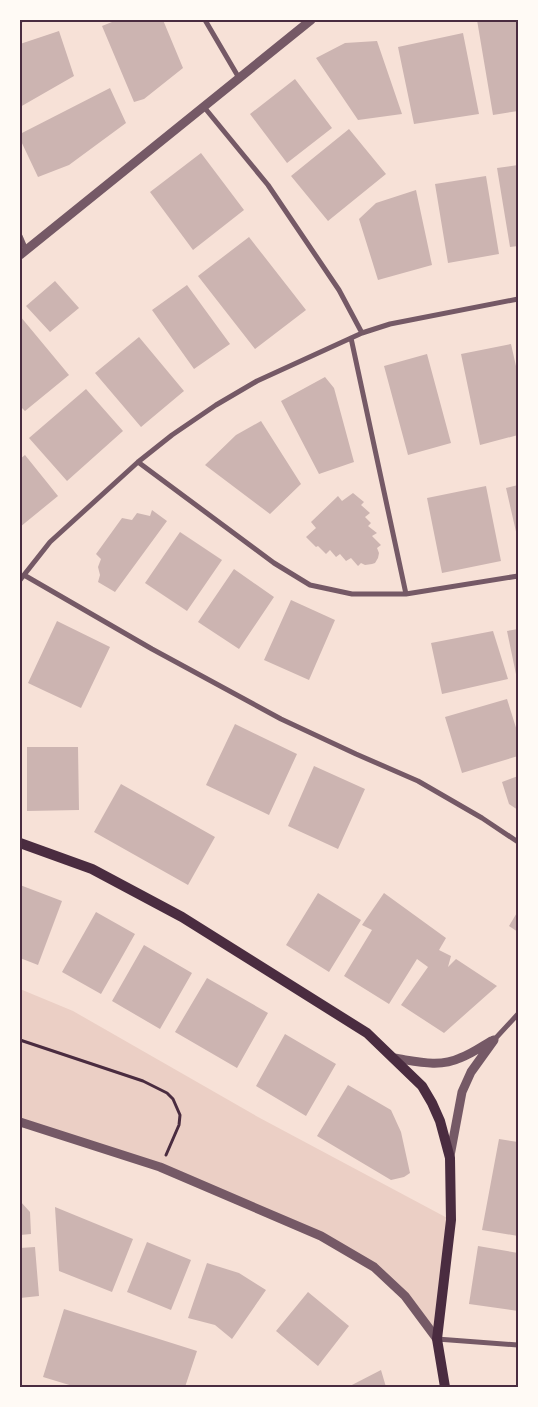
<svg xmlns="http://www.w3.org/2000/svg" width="538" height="1407" font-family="Arial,sans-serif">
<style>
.green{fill:#ebcfc5}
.building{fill:#ccb4b1}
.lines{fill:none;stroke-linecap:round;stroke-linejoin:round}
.path{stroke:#4a2c40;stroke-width:3}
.minor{stroke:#755966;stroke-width:5}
.tertiary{stroke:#755966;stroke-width:9}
.secondary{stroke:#4a2c40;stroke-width:10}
.neatline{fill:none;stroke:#4a2c40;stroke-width:2}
</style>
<rect width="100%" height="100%" fill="#f7e1d7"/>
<path class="green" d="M20 989 73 1011 258 1117 451 1220 437 1339 374 1267 321 1236 160 1167 20 1122Z"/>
<path class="building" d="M117 20H163L183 68 144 99 134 102 102 26Z
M477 20H518V111L493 115Z
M59 31 74 76 20 107V44Z
M463 33 479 114 414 124 398 47Z
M377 41 402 114 358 120 316 58 345 43Z
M295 79 332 128 287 163 250 114Z
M110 88 126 123 69 165 38 177 20 139V134Z
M349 129 386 174 328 221 291 176Z
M201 153 244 210 193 250 150 192Z
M518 165V246L510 247 497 168Z
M486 176 499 254 448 263 435 184Z
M416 190 432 265 378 280 359 219 376 203Z
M249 237 306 310 255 349 198 276Z
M55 281 79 308 50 332 26 306Z
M187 285 230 344 194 369 152 310Z
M20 316 69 375 25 411 20 406Z
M139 337 184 391 141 427 95 373Z
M511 344 518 375V435L480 445 461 354Z
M427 354 451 443 408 455 384 366Z
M325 377 334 388 354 462 319 474 281 401Z
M86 389 123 431 67 481 29 438Z
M261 421 301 484 270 514 205 465 236 435Z
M25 455 58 496 20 527V459Z
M518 485V536H517L506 488Z
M486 486 501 561 442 573 427 498Z
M353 493 364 502 361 505 370 513 365 517 371 523 368 526 377 533 372 536 381 545 377 548 379 553 378 558 375 563 372 564 365 565 361 563 358 566 351 558 346 561 340 554 336 557 330 550 326 554 318 546 316 547 306 537 316 528 311 522 338 496 342 501Z
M152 510 167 521 115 592 98 582 100 575 98 567 101 559 96 554 122 518 132 520 137 513 150 516Z
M180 532 222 560 187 611 145 583Z
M234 569 274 597 239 649 198 622Z
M291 600 335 620 309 680 264 660Z
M57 621 110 647 81 708 28 683Z
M518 629V679H517L507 631Z
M493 631 508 679 442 694 431 643Z
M507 699 518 734V756L462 773 445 717Z
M235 724 297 754 269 815 206 785Z
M27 747H78L79 810 27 811Z
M314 766 365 789 338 849 288 826Z
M518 776V810L509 804 502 782Z
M121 784 215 837 188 885 94 832Z
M20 885 62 901 38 965 20 958Z
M318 893 361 920 329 972 286 945Z
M384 893 446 938 439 950 451 956 448 967 456 959 497 986 444 1033 401 1005 428 967 417 959 389 1004 344 976 372 930 362 925Z
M518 911V932L509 926Z
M96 912 135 934 101 994 62 972Z
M144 945 192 973 160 1029 112 1001Z
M207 978 268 1013 237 1068 175 1032Z
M285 1034 336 1064 306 1116 256 1086Z
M348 1085 391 1110 401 1132 410 1173 404 1177 391 1180 317 1136Z
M499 1139 518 1142V1236L482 1230Z
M20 1201 30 1212 31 1234 20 1235Z
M55 1207 133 1239 112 1292 59 1271Z
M147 1242 191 1260 171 1310 127 1292Z
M478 1246 518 1253V1311L469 1304Z
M35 1247 39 1296 20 1298V1248Z
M207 1263 239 1273 266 1290 232 1339 215 1325 188 1318Z
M308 1292 349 1326 318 1366 276 1331Z
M64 1309 197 1351 185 1387H76L43 1377Z
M381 1370 386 1387H348Z"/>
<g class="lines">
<path class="path" d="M20 1040 143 1081 167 1093 173 1099 180 1115 179 1125 166 1155"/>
<path class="minor" d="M20 20H21
M205 20 239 78
M204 107 268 185 339 290 362 333
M20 236 26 250
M351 338 406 594
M138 462 274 563 310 585 352 594H406L518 576
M24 575 152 649 281 719 356 754 418 781 482 818 518 842
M20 580 50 542 138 462 172 435 216 405 257 381 362 333 390 324 518 299
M494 1040 518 1014
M437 1339 518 1345"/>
<path class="tertiary" d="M20 255 311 20
M394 1058C415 1061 439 1068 460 1058 471 1054 481 1047 491 1041
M20 1122 160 1167 321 1236 374 1267 405 1296 437 1339
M450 1156 462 1092 471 1072 494 1040"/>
<path class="secondary" d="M20 843 92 869 182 917 367 1033 422 1086 432 1103 440 1121 450 1158 451 1220 437 1339 445 1387"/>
</g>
<rect width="538" height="1407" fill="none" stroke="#fffaf5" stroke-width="42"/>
<rect x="21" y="21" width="496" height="1365" class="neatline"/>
</svg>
